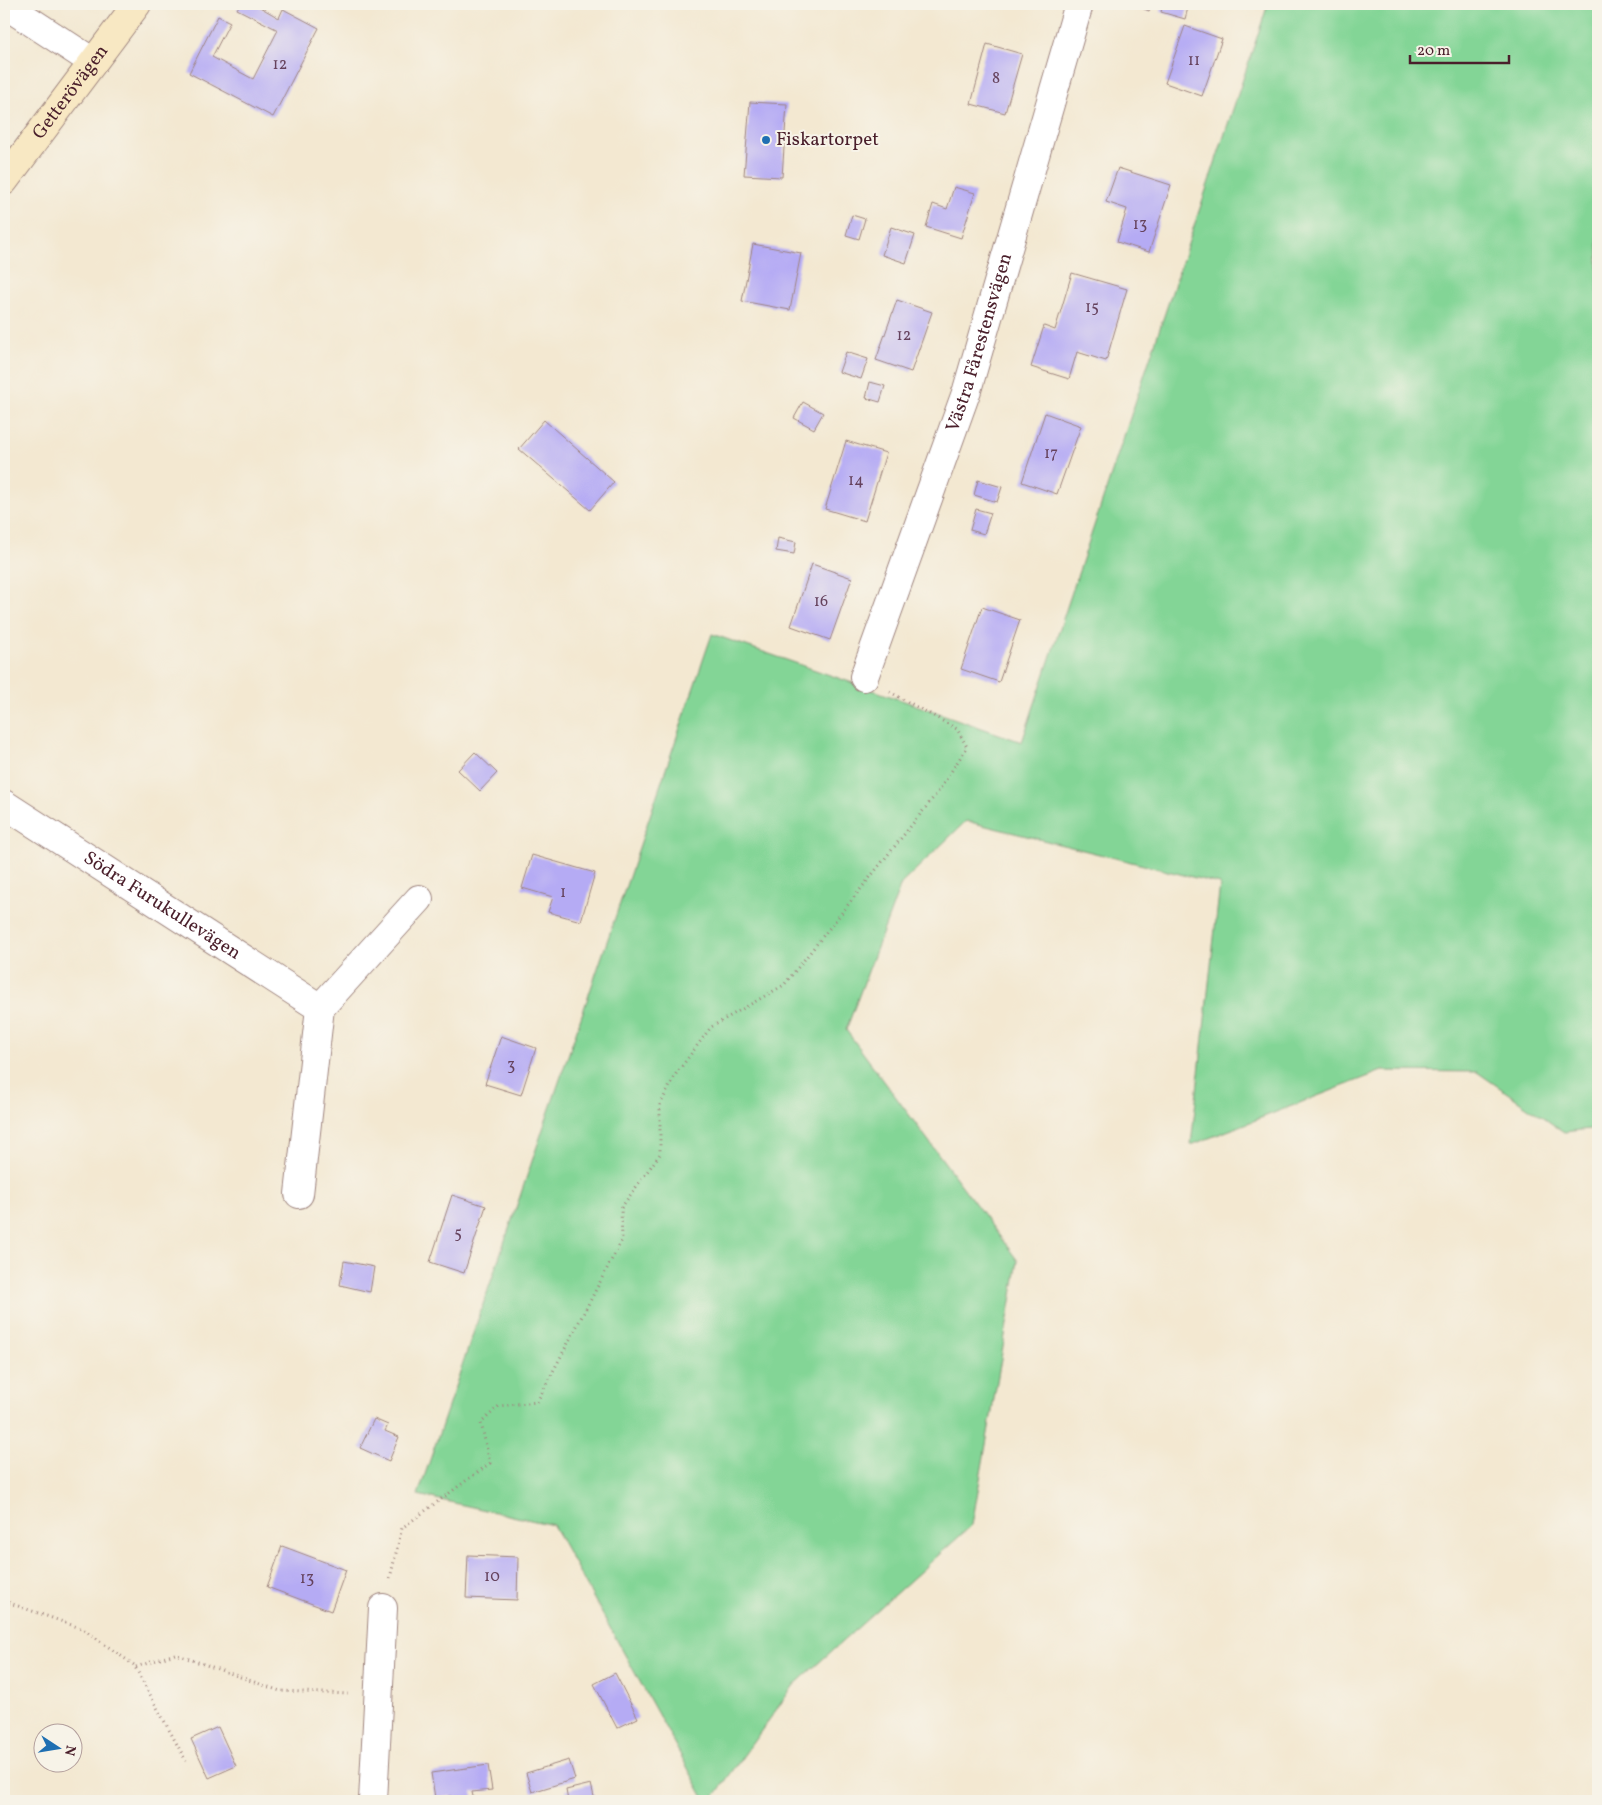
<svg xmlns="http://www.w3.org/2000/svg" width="1602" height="1805" font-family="Vollkorn,serif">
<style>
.green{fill:#83d596;stroke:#667a60}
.building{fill:#b5abf4}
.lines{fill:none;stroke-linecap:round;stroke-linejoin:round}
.street-casing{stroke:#9e847e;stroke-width:30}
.secondary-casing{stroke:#9e847e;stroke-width:30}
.path{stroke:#9e847e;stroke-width:3;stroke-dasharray:1 4;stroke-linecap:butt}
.street{stroke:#fff;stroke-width:28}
.secondary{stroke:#f8e8c3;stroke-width:28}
.poi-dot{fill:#1f6fb2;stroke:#f7f3e8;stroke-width:2}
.labels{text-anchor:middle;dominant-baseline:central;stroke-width:4;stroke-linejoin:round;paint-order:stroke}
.number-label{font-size:16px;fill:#65425d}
.street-label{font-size:19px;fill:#4a1f2b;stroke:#f7f3e8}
.poi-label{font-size:19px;fill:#4a1f2b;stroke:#f7f3e8;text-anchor:start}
</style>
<rect width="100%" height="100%" fill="#f7f3e8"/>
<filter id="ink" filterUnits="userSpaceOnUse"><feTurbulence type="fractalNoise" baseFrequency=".02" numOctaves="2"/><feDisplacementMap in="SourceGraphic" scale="10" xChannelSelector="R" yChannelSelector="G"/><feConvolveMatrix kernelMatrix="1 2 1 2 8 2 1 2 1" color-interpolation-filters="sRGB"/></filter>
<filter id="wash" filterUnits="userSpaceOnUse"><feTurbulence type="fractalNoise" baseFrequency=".0096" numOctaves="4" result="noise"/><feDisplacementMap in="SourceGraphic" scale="20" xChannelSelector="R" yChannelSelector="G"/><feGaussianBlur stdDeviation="1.12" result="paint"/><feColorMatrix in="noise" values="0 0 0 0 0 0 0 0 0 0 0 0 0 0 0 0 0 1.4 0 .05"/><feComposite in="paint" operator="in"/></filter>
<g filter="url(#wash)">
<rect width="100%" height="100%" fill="#f3e8d1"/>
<path class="green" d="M1268 4H1598V1128L1564 1132 1477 1072 1382 1071 1191 1145 1220 884 966 821 901 884 846 1030 1018 1261 972 1525 794 1685 711 1801H706L553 1525 418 1495 712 634 1022 742Z"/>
<g id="blocks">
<path class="building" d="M240 4H261L258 6 279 18 283 9 319 28 273 117 189 73 218 16 230 22 212 57 253 79 278 30 237 9Z
M1132 4H1152L1149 11Z
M1163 4H1189L1185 19 1161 12Z
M1185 26 1222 39 1202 96 1165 83Z
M987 44 1022 54 1005 113 971 104Z
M750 102 787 104 782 177 744 175Z
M1118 168 1171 185 1149 252 1117 242 1127 209 1106 202Z
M954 187 975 193 961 238 926 227 933 204 947 209Z
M852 215 865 219 859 239 846 235Z
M891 227 915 235 906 263 882 255Z
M753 244 801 253 790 310 742 301Z
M1072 273 1127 289 1106 361 1077 352 1069 379 1031 367 1044 326 1055 330Z
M897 300 932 312 911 372 876 360Z
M846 352 868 359 861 379 839 372Z
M870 382 885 386 880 402 866 398Z
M803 402 823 413 814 429 794 418Z
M1045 413 1081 426 1057 494 1022 482Z
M544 420 614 482 590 510 519 449Z
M846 441 886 453 865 521 825 509Z
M978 480 1002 487 997 502 974 495Z
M976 509 991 513 984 534 970 530Z
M778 538 796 542 794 554 776 551Z
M812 564 852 578 830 640 791 626Z
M982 607 1020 620 999 682 961 669Z
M475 752 497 773 480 791 458 770Z
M532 855 595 873 581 921 548 912 553 897 522 888Z
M501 1036 536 1048 521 1095 485 1084Z
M452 1195 486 1206 464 1273 430 1262Z
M344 1261 374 1267 370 1292 340 1285Z
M374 1419 388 1425 385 1431 399 1437 389 1461 360 1448Z
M282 1546 346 1570 331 1611 267 1587Z
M468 1555 518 1557 517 1600 466 1598Z
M615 1673 638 1718 617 1728 594 1684Z
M218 1727 236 1766 209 1778 191 1739Z
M569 1760 575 1779 532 1792 526 1773Z
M488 1765 492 1790 472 1792 474 1801H452L451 1796 435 1798 431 1773Z
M591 1784 595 1801H568L566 1790Z"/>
</g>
</g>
<g filter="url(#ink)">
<use href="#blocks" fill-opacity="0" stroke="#9e847e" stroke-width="1"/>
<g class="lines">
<defs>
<g id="street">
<path d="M4 4 93 62"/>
<path id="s1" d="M864 677 967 390 1079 4"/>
<path id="s2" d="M4 804 320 1008"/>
<path d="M299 1194 320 1008 419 899"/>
<path d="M373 1801 383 1608"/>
</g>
<g id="secondary">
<path id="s3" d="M4 181 137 4"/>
</g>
</defs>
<use href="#street" class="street-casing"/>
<use href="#secondary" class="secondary-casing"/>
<path class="path" d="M390 1578 402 1528 490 1463 481 1423 499 1406 537 1402 622 1240 621 1208 660 1154V1105L676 1074 711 1027 784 985 938 792 967 747 957 729 890 692
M4 1601 83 1629 134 1665 186 1761
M136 1667 175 1654 280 1691 348 1694"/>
<use href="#street" class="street"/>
<use href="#secondary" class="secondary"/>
</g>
</g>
<circle class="poi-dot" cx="766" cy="140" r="5"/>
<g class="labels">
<g class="number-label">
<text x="1194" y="61">11</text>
<text x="280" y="65">12</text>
<text x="996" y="79">8</text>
<text x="1140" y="225">13</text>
<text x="1092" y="308">15</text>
<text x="904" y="336">12</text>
<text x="1051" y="454">17</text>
<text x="856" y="481">14</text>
<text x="821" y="602">16</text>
<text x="563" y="893">1</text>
<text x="511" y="1066">3</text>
<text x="458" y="1234">5</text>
<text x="492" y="1577">10</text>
<text x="307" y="1579">13</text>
</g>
<g class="street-label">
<text stroke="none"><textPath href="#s3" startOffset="111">Getterövägen</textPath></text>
<text stroke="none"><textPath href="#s1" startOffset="354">Västra Fårestensvägen</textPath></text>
<text stroke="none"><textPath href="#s2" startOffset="188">Södra Furukullevägen</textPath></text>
</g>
<g class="poi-label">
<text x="776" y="140">Fiskartorpet</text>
</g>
</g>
<rect width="1602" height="1805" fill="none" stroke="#f7f3e8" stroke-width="20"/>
<g transform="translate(58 1748) rotate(102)"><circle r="24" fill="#f7f3e8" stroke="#b29e9c"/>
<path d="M0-4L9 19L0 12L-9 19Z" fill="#1f6fb2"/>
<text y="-8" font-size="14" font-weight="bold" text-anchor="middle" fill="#4a1f2b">N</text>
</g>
<path d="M1410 55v8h99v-8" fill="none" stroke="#4a1f2b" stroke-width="2.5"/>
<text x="1417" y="55" font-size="15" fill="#4a1f2b" stroke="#f7f3e8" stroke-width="4" paint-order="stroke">20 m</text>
</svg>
